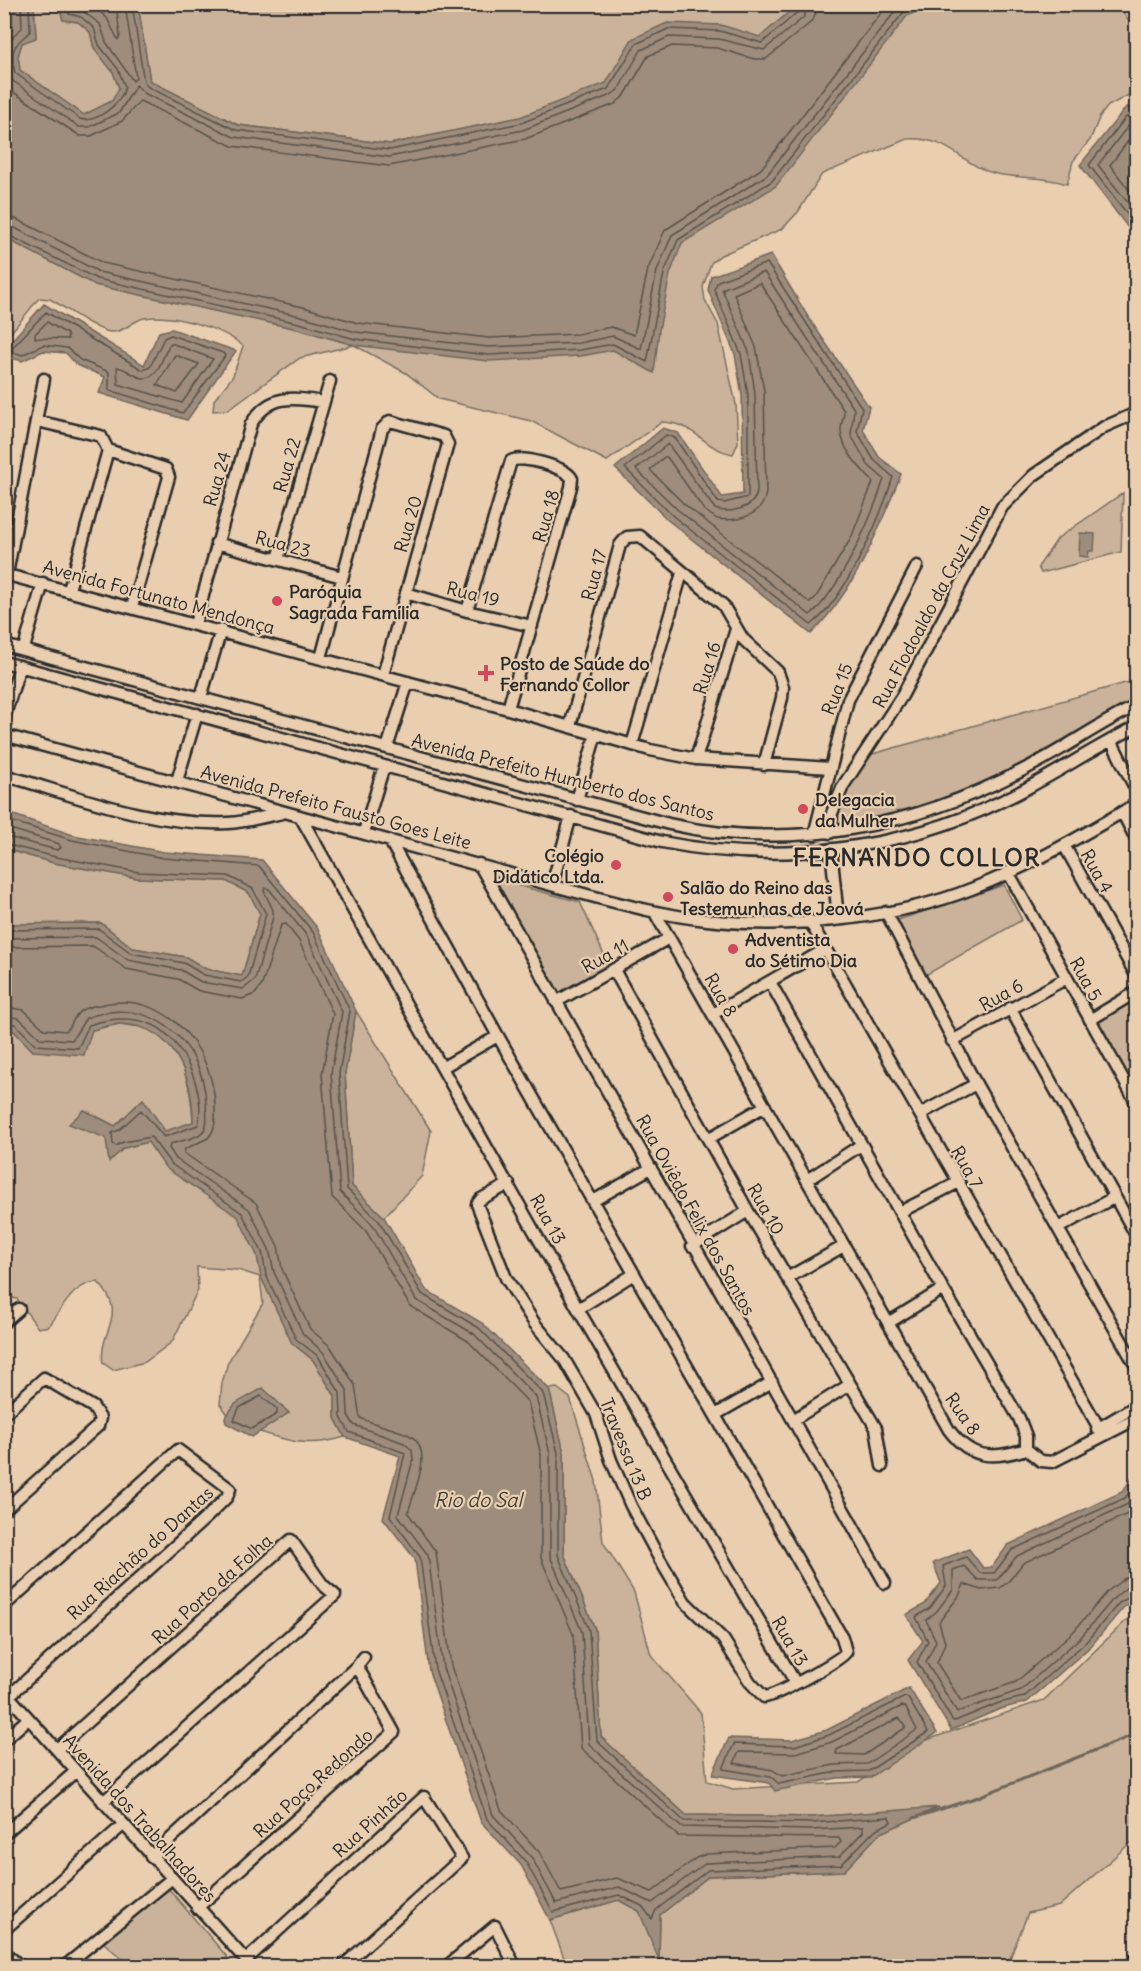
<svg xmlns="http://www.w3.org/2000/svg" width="1141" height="1971" font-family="Delius,sans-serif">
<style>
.green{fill:#cab39a;stroke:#7a6f62;stroke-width:1.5}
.water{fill:#9e8d7b;stroke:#70665b;stroke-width:1.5}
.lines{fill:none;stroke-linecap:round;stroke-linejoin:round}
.shore{stroke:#59524b;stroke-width:1.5}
.stream{stroke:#70665b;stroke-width:3}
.minor-casing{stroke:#2b2b2b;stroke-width:15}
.minor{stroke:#e9ceb0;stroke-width:10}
.poi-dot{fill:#d1495b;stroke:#e9ceb0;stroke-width:2}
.labels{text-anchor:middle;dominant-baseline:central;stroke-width:4.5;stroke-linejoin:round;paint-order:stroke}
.street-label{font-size:18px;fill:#2b2b2b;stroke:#e9ceb0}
.poi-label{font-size:18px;font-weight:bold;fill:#2b2b2b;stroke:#e9ceb0;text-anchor:start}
.water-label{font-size:20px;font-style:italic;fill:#423f3b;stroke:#e9ceb0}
.district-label{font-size:24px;font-weight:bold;letter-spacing:1.5px;fill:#2b2b2b;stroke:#e9ceb0}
</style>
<rect width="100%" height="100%" fill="#e9ceb0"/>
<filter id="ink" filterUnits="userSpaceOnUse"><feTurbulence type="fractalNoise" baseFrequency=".0167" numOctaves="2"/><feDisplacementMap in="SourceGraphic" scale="12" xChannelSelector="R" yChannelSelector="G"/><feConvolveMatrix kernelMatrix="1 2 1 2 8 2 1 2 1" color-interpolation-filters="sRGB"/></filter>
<g filter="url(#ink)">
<path class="green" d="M1119 4 1127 19 1136 24V91L1108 106 1100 116 1090 140 1073 161 1067 184C1044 176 1021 179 997 174 963 167 950 136 907 139L822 174 798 212 782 229 721 255 711 263 703 287 705 300 718 324 736 404 738 443 733 454C703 449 696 423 662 422L607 461 531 421 439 399 406 373 354 345 300 358 227 410 213 411 214 400 233 376 243 346C223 328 171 313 144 318 131 321 121 336 106 331 87 325 68 309 50 299L39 298 5 340V238L95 285 298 329 354 345 475 127 390 144 238 125 150 81 138 5Z
M34 5H59L63 20 78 22 90 32 94 48 113 72 119 88 112 101 84 115 20 70 18 56 22 43 36 37Z
M1123 493 1121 552 1041 573 1038 567 1058 538Z
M1136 680V701L964 795 881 819 834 825 822 823 846 783 869 755Z
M4 849 54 863 137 878 226 881 249 893 260 914 242 976 206 969 186 957 133 948 101 923 5 924Z
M494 879 580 902 609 966 559 996Z
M1004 885 1022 920 924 976 898 920Z
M1136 999V1093L1097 1021Z
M356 1011 431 1131 422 1176 384 1217 352 1186 345 1073Z
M120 1024C129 1026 144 1026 152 1031 185 1052 191 1087 193 1122L165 1132 115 1126 84 1110 106 1138 109 1161 124 1148 148 1142 166 1168 238 1216 257 1255 261 1277 292 1343 313 1360 335 1396V1418L345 1437C301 1450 282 1438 241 1426L233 1421 220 1404 222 1383 228 1362 263 1303 260 1277 238 1270 197 1267 198 1290 172 1342 145 1362 113 1370 103 1363C98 1330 130 1316 98 1282 73 1283 63 1308 49 1326L38 1328 17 1299 5 1296V1029H12L33 1051 92 1030Z
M557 1388 570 1398 596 1481 603 1542 634 1592 651 1655 701 1713 707 1781 733 1789 858 1782 918 1743 1044 1700 1136 1611V1838L1059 1906 1028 1913 1007 1966H567L550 1920 618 1900 639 1911 659 1957 660 1915 709 1876 844 1871 879 1834 937 1808 812 1817 686 1815 601 1737 595 1629 564 1554V1453L549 1389Z
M167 1887 235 1966H130L103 1942Z"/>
<path class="water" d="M4 5H34L36 38 22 43 18 56 20 70 84 115 112 101 119 88 113 72 94 48 90 32 78 22 63 20 59 5H138L150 81 238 125 390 144 520 117 606 83 632 39 667 23 721 25 760 37 797 5H930L907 16 776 186 682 243 670 274 659 330 654 373 613 350 581 356 488 361 354 345 298 329 95 285 5 238Z
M1127 106 1136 114V238L1080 165Z
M771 255 808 317 869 407 863 430 879 457 901 474C878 531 856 589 811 634L669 521 615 468 663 428 678 433 722 497 743 494 742 395 735 354 708 290 711 276Z
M44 304 144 365 159 332 172 329 236 351 187 420 99 393 105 377 77 365 66 353 43 351 22 361 5 356V348Z
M1080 533 1095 534 1094 551H1089L1088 557 1079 556Z
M5 812 73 835 164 852 262 860 318 929 356 1011 345 1073 352 1186 384 1217 426 1290 482 1323 549 1389 564 1453V1554L595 1629 601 1737 686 1815 812 1817 939 1807 879 1834 844 1871 709 1876 660 1915 659 1960 639 1911 619 1900 550 1920 521 1865 481 1822 429 1671 415 1559 383 1518 400 1456 345 1437 335 1418V1396L313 1360 292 1343 261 1277 257 1255 238 1217 166 1168 148 1142 124 1148 109 1162 106 1138 69 1124 84 1110 115 1126 143 1099 165 1131 193 1122C193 1077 174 1025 120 1024 112 1024 101 1028 92 1030L84 1055 33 1051 12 1029H5V924L101 923 133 948 186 957 206 969 242 976 260 914 249 893 226 881 137 878 54 863 5 849Z
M263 1388 289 1413 252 1437 226 1423 225 1418 235 1404Z
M1136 1473V1597L1123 1608 1091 1646 1027 1702 1000 1709 951 1730 908 1660 923 1641 906 1615 925 1604 941 1583 933 1563 969 1549 983 1568 992 1567 1008 1545 1122 1492Z
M909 1688 937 1733 871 1777 837 1778 775 1791 769 1783 712 1775 729 1738 792 1740 827 1730Z"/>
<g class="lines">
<path class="shore" d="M21 4 22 28C6 39 0 65 13 81L79 127H89L119 113 136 85 144 93 234 137 389 157 523 130 611 95 618 90 641 50 669 37 719 39 764 50 804 17 808 4
M29 4 30 32C13 45 10 50 15 73L80 119C96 124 122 103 125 87L118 69 99 45 94 28 81 17 69 14 66 4
M73 4 100 24 106 42 133 81 136 78 125 4
M91 4 107 18 118 40 120 36 116 4
M132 4 144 82 148 87 236 130 390 150 521 123 608 89 636 44 668 29 720 31 762 43 799 11 801 4
M4 86 80 136H91L122 121 140 101 232 146 389 166 525 139 615 104 625 95 648 56 672 46 717 48 754 59H766L810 23 815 16 817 4
M1136 118 1126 117 1089 165 1136 225
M1136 126H1128L1098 165 1136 213
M1136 135 1132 136 1110 165 1136 199
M4 217 16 219 103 263 303 307 358 323 489 338 578 334 611 327 634 335 648 269 665 230 761 169 888 4
M4 226 13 227 99 272 301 316 356 332 488 347 579 343 613 336 641 349 657 271 672 235 767 175 901 4
M4 233 97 279 299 323 355 339 488 355 580 350 613 344 647 362 664 273 678 240 772 181 903 13 917 4
M767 263 862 408 857 431 874 460 893 477C881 517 845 600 811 625L673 516 625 468 666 435 675 438 718 502 724 503 748 497V395L741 354 714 289 718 281Z
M764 272 854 409 851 435 868 465 884 479C873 514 839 593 810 615L678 510 636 469 668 444 715 509C729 514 754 509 757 492L755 394 749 352 722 289Z
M760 283 844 411C844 417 841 423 841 430 841 450 862 469 873 482L851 538 816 597 810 603 684 504 650 470 664 457H667L704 510 717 519C737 522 764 516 766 492L764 391 756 347 734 294Z
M46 312 143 370 150 367 164 338 171 335 223 353 225 356 183 413 109 390V372L80 360 67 348 43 345 22 355 13 352 12 348Z
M47 322 67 334 68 339 35 338V334Z
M171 343 213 359 182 403 118 384 117 367C126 368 134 377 143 378 161 379 162 352 171 343Z
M175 355 199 364 177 393 157 385Z
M4 819 72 840 163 858 259 866 313 932 350 1011 339 1073 347 1189 379 1221 422 1294 479 1328 543 1393 558 1453V1555L589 1630 597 1741 684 1821 812 1823 889 1817 891 1822 875 1830 841 1865 708 1870 656 1910 652 1919 642 1906 619 1895 553 1912 526 1862 487 1819 435 1669 420 1557 390 1516 405 1453 349 1432 341 1417 340 1393 318 1356 296 1339 266 1275 262 1252 242 1213 171 1164 151 1137 123 1142 116 1146 113 1144 112 1133 119 1130 141 1110 164 1137 198 1125C207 1095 183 1038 153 1025 133 1016 109 1018 89 1025L78 1048 36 1045 15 1024 4 1023
M4 827 59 844 61 848 57 850 4 836
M4 844 56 857 138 872 228 876 253 889 266 914 248 977 241 982 204 975 184 963 131 953 99 929 4 930
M4 938 96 937 128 960 181 970 201 982 243 989 255 980 273 917V910L264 891 265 888 269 889 307 936 342 1012 331 1073 340 1192 373 1225 416 1300 474 1334 536 1397 550 1454V1556L582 1632 589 1744 681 1827 811 1830 863 1827V1832L839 1857 706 1863 652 1903 619 1887 556 1903 532 1858 493 1815 443 1668 428 1555 398 1515 413 1460 412 1450 404 1443 354 1425 348 1415 347 1390 323 1352 303 1334 274 1272 269 1249 249 1209 176 1159 169 1148 170 1144C180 1141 198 1139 204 1130 209 1123 206 1111 206 1103 203 1040 148 993 86 1018L72 1040 40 1038 19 1018 4 1016
M4 947 93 946 126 969 178 979 199 991 242 999 255 994 262 985 281 925 286 924 299 941 333 1014 322 1074 332 1197 366 1231 410 1306 468 1341 528 1402 541 1455V1558L573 1634 581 1748 678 1836 839 1838 841 1842 835 1848 707 1854 696 1858 652 1892 617 1878 561 1892 540 1853 501 1810 451 1666 436 1552 408 1513C413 1492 436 1449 409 1435 394 1428 376 1425 360 1418L355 1385 330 1346 310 1329 282 1269 278 1246 256 1203 184 1153 185 1149 208 1138C217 1128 215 1117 215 1104 212 1047 166 991 104 1004 97 1006 89 1006 82 1010 73 1015 73 1025 66 1031L44 1029 24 1010 4 1007
M261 1396 277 1409V1414L252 1429 234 1420 239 1408Z
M1136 1483 1125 1498 1012 1550 994 1573H980L966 1557 943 1566 946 1586 930 1608 916 1617 928 1641 917 1662 952 1720 955 1721 999 1703 1024 1697 1086 1642 1119 1603 1136 1593
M1136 1496 1128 1504 1017 1556 997 1580H978L964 1566 953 1570V1590L936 1612 926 1620 936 1641 926 1662 957 1712 1021 1690 1081 1637 1114 1598 1127 1587 1136 1585
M1136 1510 1023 1563 1008 1582 1000 1588 981 1590 964 1584 959 1596 939 1622 945 1643 937 1663 961 1701 1016 1682 1074 1631 1108 1591 1125 1578 1136 1576
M905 1697 908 1698 928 1732 869 1771 836 1772 779 1784 771 1777 723 1769 734 1744 794 1746 829 1735Z
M902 1706 906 1708 917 1730 867 1764 834 1765 782 1776 773 1770 734 1763 739 1752 796 1753 832 1742Z
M899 1718 905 1724V1728L864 1755 836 1754 837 1750Z"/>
<path class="stream" d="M914 1818 978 1797 1136 1734"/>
<defs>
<path id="minor" d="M37 421 101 436 108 450
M216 543 342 577
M278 559 330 381
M4 574 508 709 650 750 696 759 830 768
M7 574 44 379
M69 590 108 450 166 469 169 477 132 607
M406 593 467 611 532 626
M467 611 511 461C522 455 567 467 572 479L571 487 508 709
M195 624 251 424C269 394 292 397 323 402
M4 645 669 824C791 852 915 827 1025 769 1063 750 1098 724 1136 706
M24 648 43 583
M321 658 382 429 390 421 444 436 448 444 383 675
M4 662 662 842C776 865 900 851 1004 800 1050 778 1091 749 1136 727
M201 697 221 630
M4 718 20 666
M570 726 620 545 627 537 640 536 723 605 743 639 778 672 783 687 782 698 764 765
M4 735 591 896C629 906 667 916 707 920 785 929 884 920 958 894 1020 872 1080 837 1136 804
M1111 740 1136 790
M632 745 682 573
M387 748 408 682
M696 759 736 629
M4 775C77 796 151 826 228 823 246 822 264 817 282 813
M177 781 197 714
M577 800 596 734
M1122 812 1136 839
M300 816 578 1309 795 1682
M364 832 384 766
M830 833 832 813 843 786 902 696 1002 507 1034 475 1104 427 1136 413
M814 835 848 700 917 566
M390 841 498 1036 842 1637 846 1652C842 1660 772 1698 764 1697L750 1682 723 1639 685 1602 659 1558 631 1506 611 1460 596 1414 564 1359 535 1324 506 1278 477 1204 481 1199 509 1184
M1064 845 1136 975
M831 849 838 918
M479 864 885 1583
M1008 872 1136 1102
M552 885 571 816
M886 912 976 1084 1136 1366
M655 913 949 1430C971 1459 992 1460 1026 1449
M809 920 1103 1435
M614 970 748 1211 876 1428 882 1466
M770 982 943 1289 1019 1418 1026 1436V1449
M556 1002 669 938
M1010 1008 1136 1235
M713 1014 824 950
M1090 1020 1136 992
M952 1041 1067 978
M443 1067 498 1036
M920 1114 976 1084
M708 1139 765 1106
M807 1180 861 1145
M593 1201 651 1168
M900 1212 957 1183
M1058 1228 1115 1197
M692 1246 748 1211
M787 1278 844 1246
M578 1309 634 1274
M4 1322 19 1309
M888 1323 943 1289
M4 1414 44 1378 93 1407 100 1418 98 1426 4 1510
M715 1415 772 1382
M793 1420 849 1385
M1097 1429 1136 1406
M1026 1449 1041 1461 1052 1462 1136 1419
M4 1606 178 1450 230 1489 227 1497 208 1516 9 1696
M5 1692 251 1966
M4 1740 28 1719
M57 1749 291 1540 323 1585 335 1595 103 1802
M4 1834 76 1771
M151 1857 357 1666 364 1657
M197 1908 394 1732 357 1666
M4 1930 123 1825
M4 1952 20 1966
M246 1960 424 1797 462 1858 343 1966
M65 1966 171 1879
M447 1966 495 1926 515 1966
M1130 1966 1136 1958"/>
</defs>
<use href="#minor" class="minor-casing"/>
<use href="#minor" class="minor"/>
</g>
</g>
<g class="poi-dot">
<circle cx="277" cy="601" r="6"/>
<path d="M483 664h6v6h6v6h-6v6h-6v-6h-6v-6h6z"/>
<circle cx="803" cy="809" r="6"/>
<circle cx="616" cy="865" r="6"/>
<circle cx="668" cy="897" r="6"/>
<circle cx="733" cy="949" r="6"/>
</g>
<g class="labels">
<g class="street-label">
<text transform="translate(287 465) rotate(-74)">Rua 22</text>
<text transform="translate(217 479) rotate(-74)">Rua 24</text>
<text transform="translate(546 516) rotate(-74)">Rua 18</text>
<text transform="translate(408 524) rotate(-74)">Rua 20</text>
<text transform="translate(283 544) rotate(15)">Rua 23</text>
<text transform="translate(594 575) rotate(-75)">Rua 17</text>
<text transform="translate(473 594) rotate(14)">Rua 19</text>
<text transform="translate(159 597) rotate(15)">Avenida Fortunato Mendonça</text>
<text transform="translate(931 606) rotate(-62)">Rua Flodoaldo da Cruz Lima</text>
<text transform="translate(707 668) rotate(-73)">Rua 16</text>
<text transform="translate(837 689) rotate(-68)">Rua 15</text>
<text transform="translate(563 777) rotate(14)">Avenida Prefeito Humberto dos Santos</text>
<text transform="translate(336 807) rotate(15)">Avenida Prefeito Fausto Goes Leite</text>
<text transform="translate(1097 871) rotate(61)">Rua 4</text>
<text transform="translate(605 956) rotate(-29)">Rua 11</text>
<text transform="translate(1086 979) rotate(61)">Rua 5</text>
<text transform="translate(721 995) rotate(60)">Rua 8</text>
<text transform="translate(1001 995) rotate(-29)">Rua 6</text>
<text transform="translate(967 1167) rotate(61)">Rua 7</text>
<text transform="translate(766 1209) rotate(60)">Rua 10</text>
<text transform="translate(696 1215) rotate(61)">Rua Oviêdo Felix dos Santos</text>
<text transform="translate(548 1219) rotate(61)">Rua 13</text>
<text transform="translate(963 1414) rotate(55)">Rua 8</text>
<text transform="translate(626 1449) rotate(68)">Travessa 13 B</text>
<text transform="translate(140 1553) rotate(-42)">Rua Riachão do Dantas</text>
<text transform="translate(212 1589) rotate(-42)">Rua Porto da Folha</text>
<text transform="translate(790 1641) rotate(60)">Rua 13</text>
<text transform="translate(313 1783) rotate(-42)">Rua Poço Redondo</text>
<text transform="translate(140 1818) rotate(48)">Avenida dos Trabalhadores</text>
<text transform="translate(370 1823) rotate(-42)">Rua Pinhão</text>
</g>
<g class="poi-label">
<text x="289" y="591">Paróquia<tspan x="289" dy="21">Sagrada Família</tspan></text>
<text x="500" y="663">Posto de Saúde do<tspan x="500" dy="21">Fernando Collor</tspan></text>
<text x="815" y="799">Delegacia<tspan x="815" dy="21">da Mulher</tspan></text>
<text x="604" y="855" text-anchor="end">Colégio<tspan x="604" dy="21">Didático Ltda.</tspan></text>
<text x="680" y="887">Salão do Reino das<tspan x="680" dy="21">Testemunhas de Jeová</tspan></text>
<text x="745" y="939">Adventista<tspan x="745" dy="21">do Sétimo Dia</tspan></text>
</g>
<g class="water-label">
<text x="478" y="1499">Rio do Sal</text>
</g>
<g class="district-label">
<text x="917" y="857">FERNANDO COLLOR</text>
</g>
</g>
<rect width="1141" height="1971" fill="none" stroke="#e9ceb0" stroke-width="24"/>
<rect x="12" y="12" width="1117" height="1947" fill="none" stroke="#2b2b2b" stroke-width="2" filter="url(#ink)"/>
</svg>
